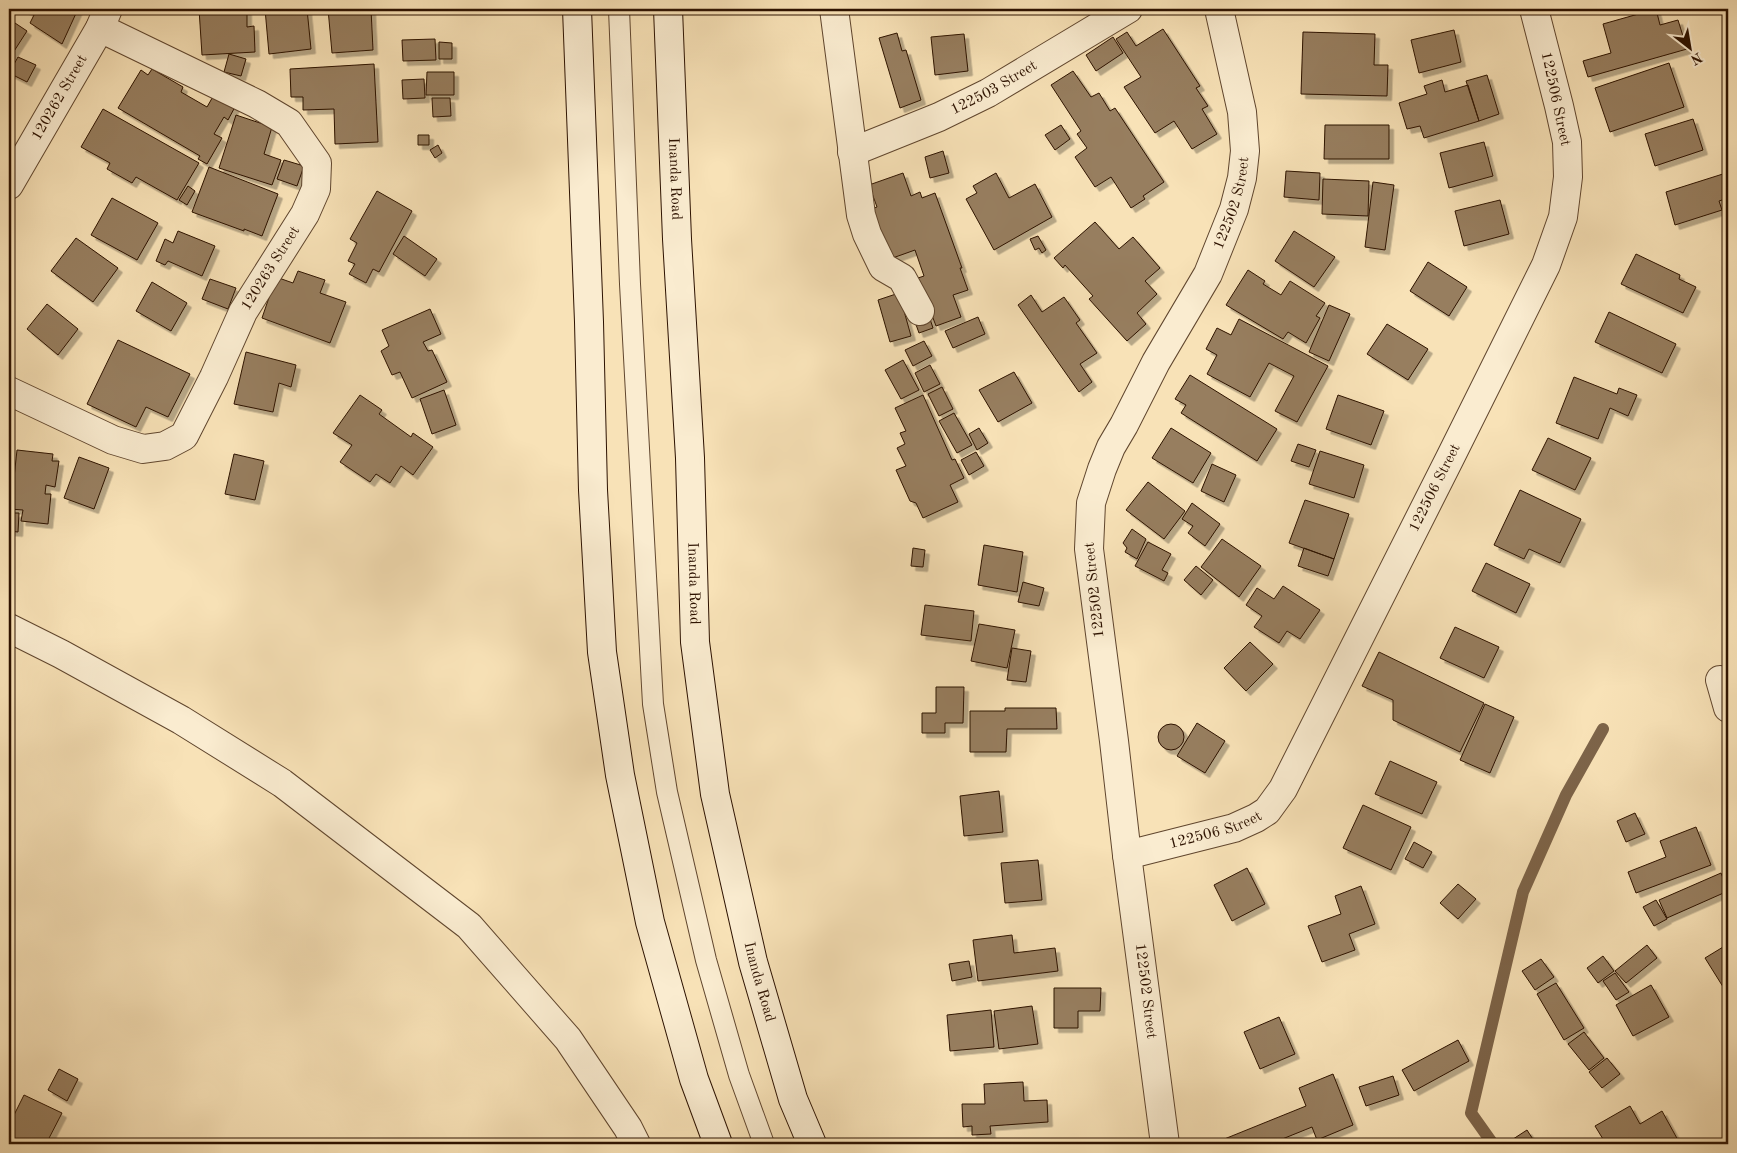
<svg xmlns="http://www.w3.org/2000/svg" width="1737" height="1153" font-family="'Old Standard TT',serif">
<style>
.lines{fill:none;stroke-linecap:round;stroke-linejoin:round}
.stream{stroke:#7d6449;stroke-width:12}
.building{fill:#977e5f;stroke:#2d1200;filter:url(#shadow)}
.lane-casing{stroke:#60462e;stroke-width:22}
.street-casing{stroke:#60462e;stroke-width:30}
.secondary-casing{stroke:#2d1200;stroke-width:30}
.lane{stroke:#faecd0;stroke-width:20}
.street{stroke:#faecd0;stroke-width:28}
.secondary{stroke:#faecd0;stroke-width:28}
.labels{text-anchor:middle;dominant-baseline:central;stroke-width:4.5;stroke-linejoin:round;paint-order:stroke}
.street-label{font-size:15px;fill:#2d1200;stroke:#faecd0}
</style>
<defs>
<filter id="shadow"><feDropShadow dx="4.5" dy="4.5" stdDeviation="0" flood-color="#0004"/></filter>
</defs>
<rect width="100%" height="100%" fill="#f8e2b7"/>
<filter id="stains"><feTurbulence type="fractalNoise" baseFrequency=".004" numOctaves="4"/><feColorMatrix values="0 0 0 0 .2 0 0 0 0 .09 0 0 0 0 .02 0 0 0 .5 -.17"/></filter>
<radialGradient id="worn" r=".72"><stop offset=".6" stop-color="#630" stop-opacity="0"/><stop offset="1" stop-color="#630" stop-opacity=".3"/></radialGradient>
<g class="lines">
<path class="stream" d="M1493 1144 1471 1113 1523 892 1566 795 1603 729"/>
</g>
<path class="building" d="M23 9H78L62 44 30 23 36 11 32 9 30 12Z
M199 9H247V27L254 26 255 52 202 55Z
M265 9H307L311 49 269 54Z
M328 9H371L373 50 332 53Z
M1656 9 1660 25 1678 20 1687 49 1588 77 1583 61 1611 53 1603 24Z
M9 19 27 31 9 59Z
M1163 29 1200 86 1196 88 1208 106 1202 109 1217 134 1192 149 1174 121 1155 133 1124 87 1141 77 1116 39 1127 32 1136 46Z
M1454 30 1461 62 1419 73 1411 40Z
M1303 32 1375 34 1374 65H1388L1387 96 1301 94Z
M897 33 902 51 906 50 921 100 900 108 879 38Z
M964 34 968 71 935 75 931 37Z
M1113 37 1123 53 1096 71 1086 55Z
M435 39 436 60 403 61 402 40Z
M439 42 452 43V59H439Z
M229 54 246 59 241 76 224 72Z
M18 57 36 65 27 82 9 73Z
M1669 63 1684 107 1610 132 1595 88Z
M374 64 378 142 335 144 334 109 303 110V97H291L290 69Z
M152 69 183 87 181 92 207 107 215 93 236 105 228 120 224 117 214 134 222 138 207 164 198 159 200 156 118 108 141 70 148 75Z
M1073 71 1091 97 1099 93 1110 111 1115 108 1164 182 1143 196 1145 199 1131 208 1111 177 1095 187 1075 157 1087 148 1077 134 1081 131 1051 85Z
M427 72H454V95H426Z
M1487 75 1499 114 1479 121 1466 81Z
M424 79 425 98 403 99 402 80Z
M1442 80 1445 92 1468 85 1479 121 1424 138 1420 126 1407 129 1399 103 1427 94 1424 86Z
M432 98H450L451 116 433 117Z
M103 109 199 163 177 200 136 177 132 183 107 169 110 163 81 147Z
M236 115 272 127 264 154 281 160 272 185 219 168Z
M1693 119 1703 150 1655 166 1645 134Z
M1061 125 1070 139 1055 150 1045 135Z
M1325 125H1389V159H1324Z
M418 135H429V145H418Z
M1484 142 1493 176 1449 188 1440 153Z
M438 145 442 153 435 158 430 150Z
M943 151 949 173 930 178 925 157Z
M284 160 304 166 297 186 277 179Z
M209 167 278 194 262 236 244 229V231L192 212Z
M1286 171 1320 173 1319 200 1284 197Z
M903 173 911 196 920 192 922 198 935 193 962 268H960L968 290 953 295 961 317 936 326 918 278 924 276 915 250 887 260 869 210 877 207 869 185Z
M996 173 1009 198 1035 184 1052 217 994 250 966 199 977 193 973 186Z
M1726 173 1728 182V198L1719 201 1722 210 1675 225 1666 192Z
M1323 179 1369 181 1368 216 1322 214Z
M1373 182 1394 185 1385 250 1365 247Z
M188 186 195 191 187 205 179 200Z
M377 191 412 211 379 272 373 269 366 283 349 274 355 264 348 261 357 243 350 239Z
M112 198 158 223 137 260 91 235Z
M1500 200 1509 234 1464 246 1455 211Z
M1095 222 1119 249 1133 237 1160 268 1145 281 1157 294 1137 313 1146 324 1127 341 1089 299 1093 296 1065 265 1063 268 1054 258Z
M178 231 215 246 202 276 168 261 165 265 156 261 165 239 173 243Z
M1294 231 1335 257 1314 287 1275 261Z
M404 236 437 259 425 276 393 254Z
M1038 236 1046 250 1042 253 1039 248 1035 250 1030 239Z
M76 238 118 268 93 302 51 271Z
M1636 254 1680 275 1679 279 1696 287 1683 313 1621 284Z
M1428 262 1467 287 1449 316 1410 291Z
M1248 270 1265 281 1263 284 1281 295 1290 281 1325 303 1316 316 1320 318 1306 343 1288 332 1283 339 1226 305Z
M298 271 325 280 320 293 346 302 330 343 262 318 276 277 293 283Z
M210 279 236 288 228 309 202 299Z
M152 282 187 303 171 331 136 311Z
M899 293 911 336 890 342 878 300Z
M1031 295 1042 312 1064 297 1080 320 1076 323 1097 353 1080 364 1092 382 1079 392 1018 305Z
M47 304 78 329 58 355 27 329Z
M1329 305 1350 314 1329 361 1309 352Z
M430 309 441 334 423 342 428 351 432 350 447 382 412 398 400 372 392 375 381 351 389 346 382 330Z
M1609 312 1676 344 1662 373 1595 342Z
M928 313 933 328 919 333 914 319Z
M978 317 985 334 953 348 945 331Z
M1239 319 1328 366 1297 422 1275 411 1294 376 1269 363 1250 397 1207 374 1217 355 1206 349 1217 328 1231 335Z
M1387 324 1428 349 1408 380 1367 354Z
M118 340 190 374 168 417 146 407 136 427 87 404Z
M924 341 932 356 913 366 905 350Z
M246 352 296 365 291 387 279 383 273 412 234 404Z
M903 360 919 390 901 399 885 370Z
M930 365 940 384 924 392 915 373Z
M1014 372 1032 403 998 422 979 390Z
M1190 375 1277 429 1257 461 1181 413 1186 405 1175 399Z
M1574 377 1617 394 1619 388 1637 395 1628 416 1610 408 1598 439 1556 423Z
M942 387 953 409 939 416 928 394Z
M444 390 456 425 432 434 420 399Z
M360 395 382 410 379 414 411 437 413 433 433 447 413 475 401 466 390 483 376 474 370 482 340 462 352 445 333 433Z
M923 395 952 460 955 459 964 478 950 485 958 502 923 518 916 503 910 501 896 470 906 466 897 448 905 444 900 433 906 431 895 408Z
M1338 395 1384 411 1371 445 1326 429Z
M954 413 972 445 957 453 939 421Z
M979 428 988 443 977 450 969 434Z
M1171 428 1211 453 1193 483 1152 458Z
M1548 438 1591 458 1575 490 1532 470Z
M1298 444 1316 450 1309 467 1291 461Z
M17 450 53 454 52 461H59L55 487 46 485 45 494H51L48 524 21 521 23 510 9 509V487H13Z
M1320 451 1364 465 1354 498 1309 484Z
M976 452 984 466 969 475 961 460Z
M234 454 264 461 255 500 225 494Z
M79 457 109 468 94 509 64 498Z
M1212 464 1236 475 1224 502 1201 491Z
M1148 482 1185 511 1164 539 1126 510Z
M1520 490 1581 519 1560 563 1529 549 1524 559 1494 545Z
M1305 500 1349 514 1334 559 1289 543Z
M1192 503 1220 524 1205 546 1188 533 1193 526 1182 519Z
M9 513H19L18 532 9 531Z
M1132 529 1146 539 1137 559 1125 552 1127 548 1123 543Z
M1222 539 1261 566 1239 597 1201 567Z
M1148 542 1171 554 1162 570 1168 573 1164 581 1135 566Z
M984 545 1023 552 1017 592 978 585Z
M913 548 925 550 923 567 911 566Z
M1304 548 1334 559 1328 576 1298 566Z
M1486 563 1530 584 1516 613 1472 591Z
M1196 566 1213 580 1201 595 1184 580Z
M1023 582 1044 588 1039 606 1018 602Z
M1283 586 1320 610 1300 639 1287 631 1279 643 1254 627 1262 616 1246 605 1257 588 1274 599Z
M925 605 974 611 971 641 921 635Z
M979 624 1015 630 1007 668 971 661Z
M1455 627 1499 647 1484 678 1440 658Z
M1250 642 1273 664 1246 691 1224 668Z
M1012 648 1031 651 1026 682 1007 680Z
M1379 652 1484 703 1460 752 1393 720V700L1362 686Z
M936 687H964L963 723H945V733H922V713H936Z
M1485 704 1514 717 1490 773 1460 760Z
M1005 708H1056L1057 729H1007L1006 752H970V711H1005Z
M1197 723 1225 741 1205 773 1177 756Z
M1158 737a13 13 0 1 1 26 0a13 13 0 1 1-26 0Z
M1390 761 1437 782 1422 814 1375 794Z
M999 791 1003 832 964 836 960 796Z
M1363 805 1411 827 1391 870 1343 848Z
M1635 813 1645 834 1626 842 1617 821Z
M1696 827 1711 865 1636 893 1628 872 1666 857 1660 841Z
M1414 842 1432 852 1423 868 1405 859Z
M1038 860 1042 900 1005 903 1001 863Z
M1247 868 1265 904 1232 921 1214 885Z
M1721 873 1728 891 1667 918 1659 900Z
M1458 884 1476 899 1458 919 1440 903Z
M1361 886 1375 924 1349 934 1355 950 1322 962 1308 926 1341 914 1335 896Z
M1656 900 1667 919 1654 926 1643 907Z
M1012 935 1014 953 1055 948 1058 971 978 981 973 940Z
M1728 944V988L1725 990 1705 958Z
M1647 945 1657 958 1626 983 1615 971Z
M1603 956 1614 971 1598 983 1587 968Z
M1541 959 1554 977 1535 990 1522 971Z
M969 961 972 977 952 981 949 964Z
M1615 973 1629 992 1616 1000 1603 981Z
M1556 983 1584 1028 1564 1040 1537 994Z
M1651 985 1669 1017 1633 1036 1616 1005Z
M1054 988H1101L1100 1011H1078V1028H1054Z
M1032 1006 1038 1044 999 1049 994 1011Z
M991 1010 994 1047 950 1051 947 1015Z
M1279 1017 1295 1054 1260 1069 1244 1032Z
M1584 1032 1604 1058 1589 1070 1568 1044Z
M1458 1040 1469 1061 1414 1091 1402 1070Z
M1607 1058 1620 1074 1602 1088 1589 1072Z
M59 1069 78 1079 67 1101 48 1090Z
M1333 1074 1353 1125 1317 1140 1312 1127 1270 1144H1212L1306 1106 1299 1088Z
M1393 1076 1399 1095 1366 1106 1359 1087Z
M1023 1082 1024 1101 1047 1100 1048 1122 990 1126 991 1134 972 1135V1126L963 1127 962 1104H985L984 1084Z
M24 1095 62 1113 46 1144H9V1125Z
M1630 1106 1640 1124 1662 1111 1679 1142 1675 1144H1606L1595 1126Z
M1527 1130 1536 1144H1508L1507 1143Z"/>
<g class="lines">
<defs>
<path id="lane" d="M619 9 630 284 653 704 667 792 706 960 739 1075 764 1144"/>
<g id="street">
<path d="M834 9 861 215 867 234 883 267 902 278 920 311"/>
<path id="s1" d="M852 152 939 117 988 93 1128 9"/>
<path id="s2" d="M9 185 100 28 108 9"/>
<path id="s3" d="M9 391 113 440 143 449 165 446 184 436 214 377 243 312 305 214 316 189 317 163 289 123 257 104 100 28"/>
<path d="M9 628 61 654 181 720 282 783 469 926 568 1039 628 1128 636 1144"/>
<path d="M1720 680 1728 708"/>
<path id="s4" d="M1127 855 1234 828 1256 818 1267 811 1283 789 1450 458 1546 265 1563 217 1568 177 1567 142 1559 106 1534 9"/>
<path id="s5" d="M1165 1144 1127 855 1114 741 1089 549 1091 503 1102 469 1111 447 1124 425 1156 362 1208 274 1234 209 1242 178 1245 151 1242 112 1219 9"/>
</g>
<g id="secondary">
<path d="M577 9 589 322 593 490 602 652 620 775 650 922 694 1079 718 1144"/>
<path id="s6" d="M668 9 677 239 690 458 695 642 715 794 753 962 793 1099 812 1144"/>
</g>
</defs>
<use href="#lane" class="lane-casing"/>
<use href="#street" class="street-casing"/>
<use href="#secondary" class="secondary-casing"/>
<use href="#lane" class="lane"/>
<use href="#street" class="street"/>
<use href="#secondary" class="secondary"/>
</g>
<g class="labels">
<g class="street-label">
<text stroke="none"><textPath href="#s1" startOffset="156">122503 Street</textPath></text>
<text stroke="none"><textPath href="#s2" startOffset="101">120262 Street</textPath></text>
<text transform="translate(1555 99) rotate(78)">122506 Street</text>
<text stroke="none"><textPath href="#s6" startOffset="170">Inanda Road</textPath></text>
<text stroke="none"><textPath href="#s5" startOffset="979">122502 Street</textPath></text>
<text stroke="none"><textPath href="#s3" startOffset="379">120263 Street</textPath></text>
<text stroke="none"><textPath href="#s4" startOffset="512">122506 Street</textPath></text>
<text stroke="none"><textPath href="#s6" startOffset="575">Inanda Road</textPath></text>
<text transform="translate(1095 590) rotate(-96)">122502 Street</text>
<text stroke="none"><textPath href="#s4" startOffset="92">122506 Street</textPath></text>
<text stroke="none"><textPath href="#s6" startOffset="980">Inanda Road</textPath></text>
<text transform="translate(1145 991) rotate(83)">122502 Street</text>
</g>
</g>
<rect width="1737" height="1153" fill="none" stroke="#f8e2b7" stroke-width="30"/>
<rect x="10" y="10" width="1717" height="1133" fill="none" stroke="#2d1200" stroke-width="2.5"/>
<rect x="15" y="15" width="1707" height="1123" fill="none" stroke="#2d1200"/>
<g transform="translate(1690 48) rotate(149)" stroke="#faecd0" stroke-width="4" paint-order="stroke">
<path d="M0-4L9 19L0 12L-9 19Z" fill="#2d1200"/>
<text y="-8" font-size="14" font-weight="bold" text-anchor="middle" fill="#2d1200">N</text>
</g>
<rect width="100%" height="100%" filter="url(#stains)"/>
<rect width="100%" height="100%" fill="url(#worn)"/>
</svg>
